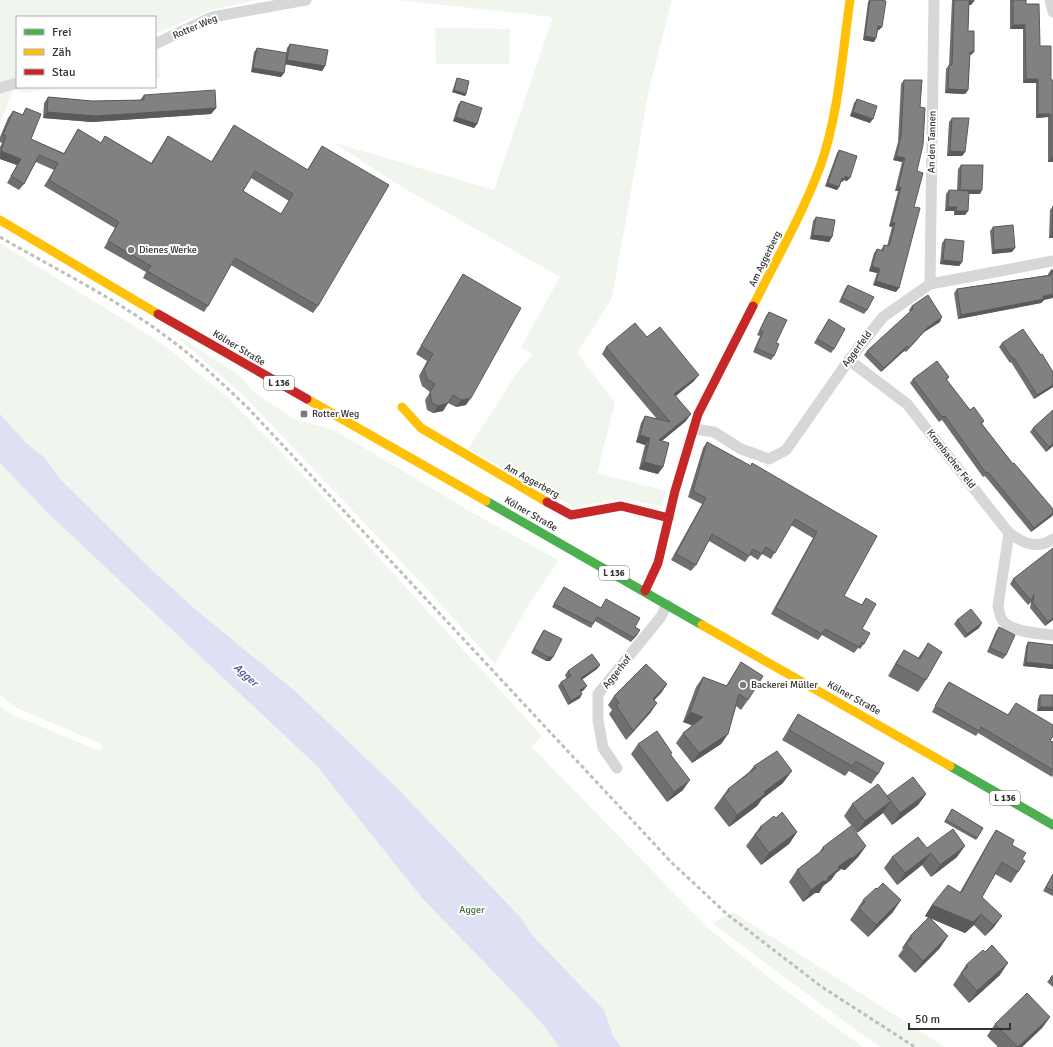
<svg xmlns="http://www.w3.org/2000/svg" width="1053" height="1047" font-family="Signika,sans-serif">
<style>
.green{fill:#f0f6ee}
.water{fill:#dde1f3}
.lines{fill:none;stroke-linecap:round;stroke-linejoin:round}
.street{stroke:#d7d7d7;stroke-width:11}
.fast{stroke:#4caf50;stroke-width:9}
.slow{stroke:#ffc107;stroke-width:9}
.jam{stroke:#c62828;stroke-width:9}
.rail{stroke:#bebebe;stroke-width:3;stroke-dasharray:4 3;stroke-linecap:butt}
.wall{fill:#6f6f6f;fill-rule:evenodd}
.shaded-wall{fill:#5a5a5a}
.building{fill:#818181;stroke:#5a5a5a;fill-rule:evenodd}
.poi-dot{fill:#7a7a7a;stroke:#fff;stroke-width:1.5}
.labels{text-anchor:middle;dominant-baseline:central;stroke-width:4;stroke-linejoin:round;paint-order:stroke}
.shield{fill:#fff;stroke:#707070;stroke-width:1}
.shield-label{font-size:9px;font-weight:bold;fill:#333}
.street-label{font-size:10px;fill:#333;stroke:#fff}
.poi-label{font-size:10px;fill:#333;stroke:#fff;text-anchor:start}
.park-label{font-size:10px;fill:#40703e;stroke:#fff}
.water-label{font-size:11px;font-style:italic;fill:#3e4d97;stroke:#fff}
</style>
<rect width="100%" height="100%" fill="#fff"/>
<path class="green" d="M0 0H256L211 10 157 33 160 78H155V17H17V87H70L26 92 13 90 0 125Z
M398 0H672L649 90 612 298 577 353 615 403 597 473 666 491 662 506 619 499 575 507 468 449 517 373 533 354 521 347 560 277 402 187 332 142 494 190 553 17Z
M435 28 510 29 509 64H436Z
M0 243 160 342 226 396 294 465 542 736 532 747 709 929 782 988 863 1047H0V706L13 715 98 750 103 749 102 744 16 708 0 695Z
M178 338 183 339 238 374 254 392 294 419 334 430 475 514 558 560 526 609 495 664 426 588 247 399Z
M733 912 945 1047H881L868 1039 712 923Z"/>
<path class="water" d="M0 414 26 443 45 458 60 479 155 573 195 609 296 692 396 787 484 879 521 918 531 934 604 1010 613 1036 621 1047H559L545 1027 517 996 422 898 317 766 51 516 0 463Z"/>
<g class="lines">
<path class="street" d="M1050 0 1053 12
M155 44 212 17 306 0
M0 88 17 83
M930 284 934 0
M849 360 907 404 1009 533C1023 543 1037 550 1053 539
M694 429 714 432 741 449 769 459 786 450 849 360 883 317 930 284 1053 261
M1009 533 998 606C999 611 1000 619 1005 623 1015 632 1040 634 1053 635
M617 768 603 748 598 720V694L660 618 667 605"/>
<path class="fast" d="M486 501 702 625
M950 766 1053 825"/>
<path class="slow" d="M0 220 158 314
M753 306C776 260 802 215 820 167 839 114 842 55 850 0
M307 399 486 501
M402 407 421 428 547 502
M702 625 950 766"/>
<path class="jam" d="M158 314 307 399
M547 502 571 515 621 506 669 518
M645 591 658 563 675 491 698 414 753 306"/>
<path class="rail" d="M0 237C55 269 113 297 164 335 195 357 222 383 249 409L672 863 728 915 822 987 915 1047"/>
</g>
<path class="wall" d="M869 0H879V30H878L876 38 874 42 863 40 868 2Z
M952 0H974V1L971 5H969L968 31 971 55H970L968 90 965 94 945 93 946 69 949 65Z
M1010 0H1026V4L1040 46 1051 80 1053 162H1048V117L1036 118V83H1023V29H1010Z
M290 44 325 66 322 71 285 64 284 73 281 77 251 72 254 52 257 48 286 53 287 48Z
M457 78 466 94 465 96 452 92 456 80Z
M904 80 920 107 914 207 896 292 873 285 877 273 869 271 874 253 877 249 881 250 884 245 887 246 892 227 889 226 898 191H895L902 162 893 160 898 142 901 84Z
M144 95 216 108 211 114 92 122 43 118 44 103 48 97 92 101 140 100Z
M857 99 870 123 850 116 854 103Z
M461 101 477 124 474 128 453 121 458 105Z
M26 108 31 139 64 153 78 129 101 143 105 136 151 163 168 136 211 162 234 125 307 170 322 146 318 306 313 313 231 265 208 306 204 312 143 278 146 272 104 248 115 228 44 186 54 170 36 162 24 184 19 190 7 183 17 165 0 159V147L2 143 0 142V137L8 118 13 111 22 115ZM251 178 289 201 281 214 243 191Z
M952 118 965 152 962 156H947L949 122Z
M839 150 847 181 844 180 842 182H841L839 187 837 190 825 186 837 153Z
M961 165 980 194H968V211L965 215H954V211H945L946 194 949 190H957L958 169Z
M1053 206V238H1049L1050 210Z
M816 217 832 237 829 242 810 239 813 221Z
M993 227 1012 252 992 254 990 231Z
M945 239 962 262 959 266 940 264 942 243Z
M1051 270H1053L1044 300 1041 303 958 319 954 293 957 289 1048 275V274Z
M463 274 466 405 456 407 448 403 443 411 433 413 427 410 425 400 430 392 422 386 419 376 427 361 416 354 458 282Z
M848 285 867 310 864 314 839 302 845 289Z
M912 306 940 322 924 332 906 352 904 351 881 372 864 355 867 351 910 312 909 310Z
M769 312 776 343 774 356 771 360 753 352 760 336 757 335 766 316Z
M829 319 834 349 831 353 814 343Z
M647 337 694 381 676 396 686 421 662 441 658 474 639 469 645 445 636 442 641 423 645 416 657 419 602 354 606 347Z
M1002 343 1041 355 1053 372V387L1034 399 1011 362 1010 363 999 347Z
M949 377 947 380 970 410 984 421 982 424 1013 464 1053 509V515L1052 516 1031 532 985 476 983 477 942 420 939 422 910 383 913 379Z
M1053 410V446L1046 452 1030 432 1033 428Z
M707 442 877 536 844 596 862 605 866 598 862 629 864 644 860 649 858 648 854 653 822 635 818 640 771 614 813 538 791 525 771 559 762 554 758 560 750 555 745 562 709 541 696 565 691 571 671 560 702 504 688 497 703 448Z
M1053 548V620L1045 626 1030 608 1031 602 1028 605 1010 584 1013 579Z
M564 587 601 608 606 599 635 627 638 634 631 642 595 621 591 628 552 607Z
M957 620 982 623 979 628 965 638 954 624Z
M999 627 1006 655 1003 659 987 652 996 631Z
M544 630 553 657 550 661H546L531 653 541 634Z
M1028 642 1053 645V669L1023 666 1026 646Z
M928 643 926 680 918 692 888 676 896 662 904 650 918 658Z
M741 662 748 700 741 710 736 706 728 734 721 744 692 763 676 743 683 733 693 725 683 722 696 687 703 677 726 686Z
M600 665 597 669 582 679 584 690 581 692 580 698 568 705 558 686 561 682 567 679 565 675 568 671Z
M949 682 1008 715 1016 703 1050 741 1053 742V775L1052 777 978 733 976 736 932 712 945 687Z
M667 684 661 693 654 700 651 712 626 740 609 714 612 710 608 705 614 696Z
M1040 695H1053V711H1037L1038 699Z
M798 714 878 774 871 784 849 771 845 776 782 740 791 725Z
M638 744 671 754 683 790 667 802 631 754Z
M754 766 783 783 762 799 757 806 729 827 714 808 728 789 749 772Z
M926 794 918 805 892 825 883 813 857 833 844 816 852 804 887 796Z
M952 809 983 828 976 840 944 822Z
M776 818 797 832 789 844 761 865 746 846 760 827Z
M996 830 1012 845 1022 859 1018 872 1011 883 995 874 982 897 994 927 985 936 974 925 965 933 930 918 940 948 915 973 898 956 903 949 902 948 910 936 929 918 925 916 932 905 960 892 989 841Z
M866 846 858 857 845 870 841 869 836 873 831 880 823 886 819 893H815L803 902 789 882 797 870 818 854 823 847Z
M927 848 957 857 931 877 922 865 897 885 884 868 892 857Z
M1053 874V896L1043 891Z
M863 900 893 912 868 937 850 920Z
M966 965 1000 975 969 1003 953 985Z
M1053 975V987L1047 982Z
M1050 1017 1042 1028 1022 1047H998L987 1036 995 1024Z"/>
<path class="shaded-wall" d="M969 1H974L971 5H966Z
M1013 25H1025L1023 29H1010Z
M878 26 882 27 879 30H876Z
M865 36 876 38 874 42 863 40Z
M970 52H974L971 55H967Z
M287 60 325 66 322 71 284 64Z
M253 68 284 73 281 77 251 72Z
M1026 79H1038L1036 83H1023Z
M948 89 968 90 965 94 945 93Z
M454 90 466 94 465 96 452 92Z
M216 108 211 114 92 122 43 118 47 112Z
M853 112 873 119 870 123 850 116Z
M1038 114H1051L1048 117 1036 118Z
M456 117 477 124 474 128 453 121Z
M1 151 21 159 17 165 0 159Z
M950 151 965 152 962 156H947Z
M896 156 905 158 902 162 893 160Z
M1051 158H1053V162H1048Z
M845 176 850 178 847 181 844 180 842 182 840 181 842 178Z
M828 183 839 187 837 190 825 186Z
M898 187H901L898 191H895Z
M960 190H982L980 194H957Z
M948 207H957L954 211H945Z
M956 211H968L965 215H954Z
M892 222 895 223 892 227 889 226Z
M1052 234H1053V238H1049Z
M813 235 832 237 829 242 810 239Z
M1015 248 1012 252 992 254 994 250Z
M943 260 962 262 959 266 940 264Z
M872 266 880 269 877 273 869 271Z
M876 281 899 288 896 292 873 285Z
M1053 294V298L1044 300 1041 303 958 319 961 315Z
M942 317 940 322 924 332 906 352 909 348 927 328Z
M907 346 904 351 881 372 884 368Z
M699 375 694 381 669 401 674 394Z
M1053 385V387L1034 399 1037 395Z
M471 398 466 405 456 407 461 400Z
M448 403 443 411 433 413 438 406Z
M691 414 686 421 654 447 659 440Z
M640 435 650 438 645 445 636 442Z
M1053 444V446L1046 452 1049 447Z
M644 462 663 467 658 474 639 469Z
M1053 513 1052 516 1031 532 1034 528Z
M1053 618V620L1045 626 1048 622Z
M982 623 979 628 965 638 967 634Z
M548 657H553L550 661H546Z
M1026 662 1053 665V669L1023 666Z
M600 665 597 669 579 682 581 678Z
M667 684 661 693 647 708 653 699Z
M587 686 584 690 577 694 580 690Z
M582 694 580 698 568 705 571 701Z
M657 703 651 712 626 740 633 731Z
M1040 707H1053V711H1037Z
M690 712 703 717 696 727 683 722Z
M728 734 721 744 692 763 699 753Z
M792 771 783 783 762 799 757 806 729 827 737 815 764 792Z
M690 780 683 790 667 802 674 792Z
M926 794 918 805 892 825 900 813Z
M891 801 883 813 857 833 865 821Z
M797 832 789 844 761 865 769 853Z
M866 846 858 857 845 870 841 869 836 873 831 880 823 886 819 893H815L803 902 811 890 828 877 838 867Z
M965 846 957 857 931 877 940 865Z
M931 853 922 865 897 885 905 873Z
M901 900 893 912 868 937 876 925Z
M932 905 981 914 974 925 965 933 925 916Z
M1002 916 994 927 985 936 993 925Z
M948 936 940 948 915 973 923 961Z
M1008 963 1000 975 969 1003 977 991Z
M1050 1017 1042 1028 1022 1047H1018Z"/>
<path class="building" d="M870 0H879L886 1 882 27 878 26 876 38 865 36Z
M954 0H974V1H969L968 31H974V52H970L968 90 948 89 949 65H952Z
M1013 0H1026V4H1039L1040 46H1051V80H1053V158H1051V114H1038V79H1026L1025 25H1013Z
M290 44 328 50 325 66 287 60Z
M257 48 287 53 284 73 253 68Z
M457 78 469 81 466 94 454 90Z
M904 80H922L920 107 925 108 923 145 917 171 923 173 914 207 920 208 899 288 876 281 880 269 872 266 877 249 883 251 884 245 889 246 895 223 892 222 901 187H898L905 158 896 156 901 137Z
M215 90 216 108 96 116 47 112 48 97 92 101 144 100V95Z
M857 99 877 106 873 119 853 112Z
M461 101 482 108 477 124 456 117Z
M26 108 41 114 31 139 64 154 78 129 101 143 105 136 152 164 168 136 212 162 234 125 308 170 322 146 389 185 318 306 235 258 208 306 147 271 151 266 108 241 119 222 49 180 58 163 39 155 24 184 11 176 21 159 1 151 6 136 3 135 13 111 23 115ZM255 171 293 194 281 214 243 191Z
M952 118H969L965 152 950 151Z
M839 150 857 156 850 178 845 176V179L842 178 839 187 828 183Z
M961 165H983L982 190H960Z
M949 190 969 191 968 211H956L957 207H948Z
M1053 206V234H1052Z
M816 217 835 220 832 237 813 235Z
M1013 225 1015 248 994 250 993 227Z
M945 239 964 241 962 262 943 260Z
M1051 270H1053V294L1043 296 1044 299 961 315 957 289 1052 275Z
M463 274 521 308 471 398 461 400 453 395 448 403 438 406 432 403 430 392 435 384 427 379 424 369 433 354 421 346Z
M848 285 874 297 867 310 842 298Z
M928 295 942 317 927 328 909 348 907 346 884 368 867 351 913 309 912 306Z
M769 312 787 320 776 343 779 344 774 356 756 348 763 332 760 330Z
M829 319 845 329 834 349 817 339Z
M635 323 647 337 660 327 699 375 674 394 691 414 659 440 669 443 663 467 644 462 650 438 640 435 645 416 670 422 606 347Z
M1023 329 1041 355 1042 354 1053 372V385L1037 395 1014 358 1013 359 1002 343Z
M937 361 949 377 946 379 970 410 974 407 984 421 981 423 1013 464 1014 463 1053 509V513L1034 528 988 472 986 473 945 416 942 417 913 379Z
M1053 410V444L1049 447 1033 428Z
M707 442 751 466 752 463 877 536 844 596 862 605 866 598 876 604 862 629 870 633 864 644 862 642 859 647 825 629 822 634 776 608 817 532 795 519 775 553 766 547 762 554 753 549 749 556 712 534 696 565 676 554 706 498 693 491Z
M1053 548V618L1048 622 1033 603 1034 594 1031 601 1013 579Z
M564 587 601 608 606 599 640 618 635 627 640 630 634 638 597 617 593 624 554 604Z
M971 609 982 623 967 634 957 620Z
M999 627 1015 635 1006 655 990 648Z
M544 630 562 639 553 657H548L534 649Z
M1028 642 1053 645V665L1026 662Z
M928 643 942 652 926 680 896 664 904 650 920 659Z
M592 654 600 665 581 678 587 686 580 690 582 694 571 701 561 682 571 676 568 671Z
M741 662 763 676 748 700 739 694 728 734 699 753 683 733 703 717 690 712 703 677 727 686Z
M646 664 667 684 653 699 657 703 633 731 616 705 619 703 614 696Z
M949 682 1008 715 1016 703 1053 725V736L1050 741 1053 742V770L981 727 979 731 935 706Z
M1040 695H1053V707H1040Z
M798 714 884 763 878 774 856 761 852 766 789 730Z
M657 731 672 753 670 754 690 780 674 792 638 744Z
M777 751 792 771 764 792 765 794 737 815 723 796 729 791 728 789 756 768 754 766Z
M913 777 926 794 900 813 887 796Z
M878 784 891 801 865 821 852 804Z
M952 809 983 828 977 838 946 820Z
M782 812 797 832 769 853 755 834 761 829 760 827 774 816 776 818Z
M851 826 866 846 853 858H850L838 867 839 869 828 877 827 881H823L811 890 797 870 824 849 823 847Z
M953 829 965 846 940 865 931 853 905 873 892 857 918 837 927 848Z
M996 830 1014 840 1012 845 1026 853 1022 859 1025 861 1018 872 1002 862 982 897 1002 916 993 925 981 914 973 922 932 905 948 885 961 893Z
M1053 874V891L1046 887Z
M883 883 901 900 876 925 859 908 865 902 863 900 876 888 877 889Z
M929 917 948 936 923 961 906 944 912 938 910 936Z
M992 945 1008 963 977 991 961 973 968 967 966 965 983 950 985 952Z
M1053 975V981L1050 978Z
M1027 993 1050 1017 1018 1047 995 1024Z"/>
<g class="poi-dot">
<circle cx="131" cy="250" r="4"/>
<rect x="300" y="410" width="8" height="8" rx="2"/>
<circle cx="743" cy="685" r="4"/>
</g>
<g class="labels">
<g class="shield">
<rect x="264" y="376" width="30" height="14" rx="3"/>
<rect x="599" y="566" width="30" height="14" rx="3"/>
<rect x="990" y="791" width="30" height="14" rx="3"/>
</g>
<g class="shield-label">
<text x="279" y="383">L 136</text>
<text x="614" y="573">L 136</text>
<text x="1005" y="798">L 136</text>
</g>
<g class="street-label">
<text transform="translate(195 27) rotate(-23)">Rotter Weg</text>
<text transform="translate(932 142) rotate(-89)">An den Tannen</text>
<text transform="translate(765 259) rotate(-64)">Am Aggerberg</text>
<text transform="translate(239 348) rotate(31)">Kölner Straße</text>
<text transform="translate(857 349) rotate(-53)">Aggerfeld</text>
<text transform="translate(951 459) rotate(52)">Krombacher Feld</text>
<text transform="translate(532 481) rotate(29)">Am Aggerberg</text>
<text transform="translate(531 514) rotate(30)">Kölner Straße</text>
<text transform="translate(617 672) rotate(-51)">Aggerhof</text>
<text transform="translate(854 698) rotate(29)">Kölner Straße</text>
</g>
<g class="poi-label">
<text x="139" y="250">Dienes Werke</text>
<text x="312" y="414">Rotter Weg</text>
<text x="751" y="685">Backerei Müller</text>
</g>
<g class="park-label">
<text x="472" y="910">Agger</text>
</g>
<g class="water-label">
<text transform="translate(246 675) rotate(42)">Agger</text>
</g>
</g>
<rect x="16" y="16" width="140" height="72" fill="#ffffff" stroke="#adadad"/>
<rect x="24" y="29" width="20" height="6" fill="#4caf50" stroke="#adadad"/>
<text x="52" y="36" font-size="12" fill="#333333">Frei</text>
<rect x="24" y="49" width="20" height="6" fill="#ffc107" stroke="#adadad"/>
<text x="52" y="56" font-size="12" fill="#333333">Zäh</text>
<rect x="24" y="69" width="20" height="6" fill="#c62828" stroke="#adadad"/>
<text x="52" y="76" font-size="12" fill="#333333">Stau</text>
<path d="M909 1023v6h101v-6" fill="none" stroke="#333333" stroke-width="2"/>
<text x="915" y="1023" font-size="12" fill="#333333" stroke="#ffffff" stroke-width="3" paint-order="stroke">50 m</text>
</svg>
